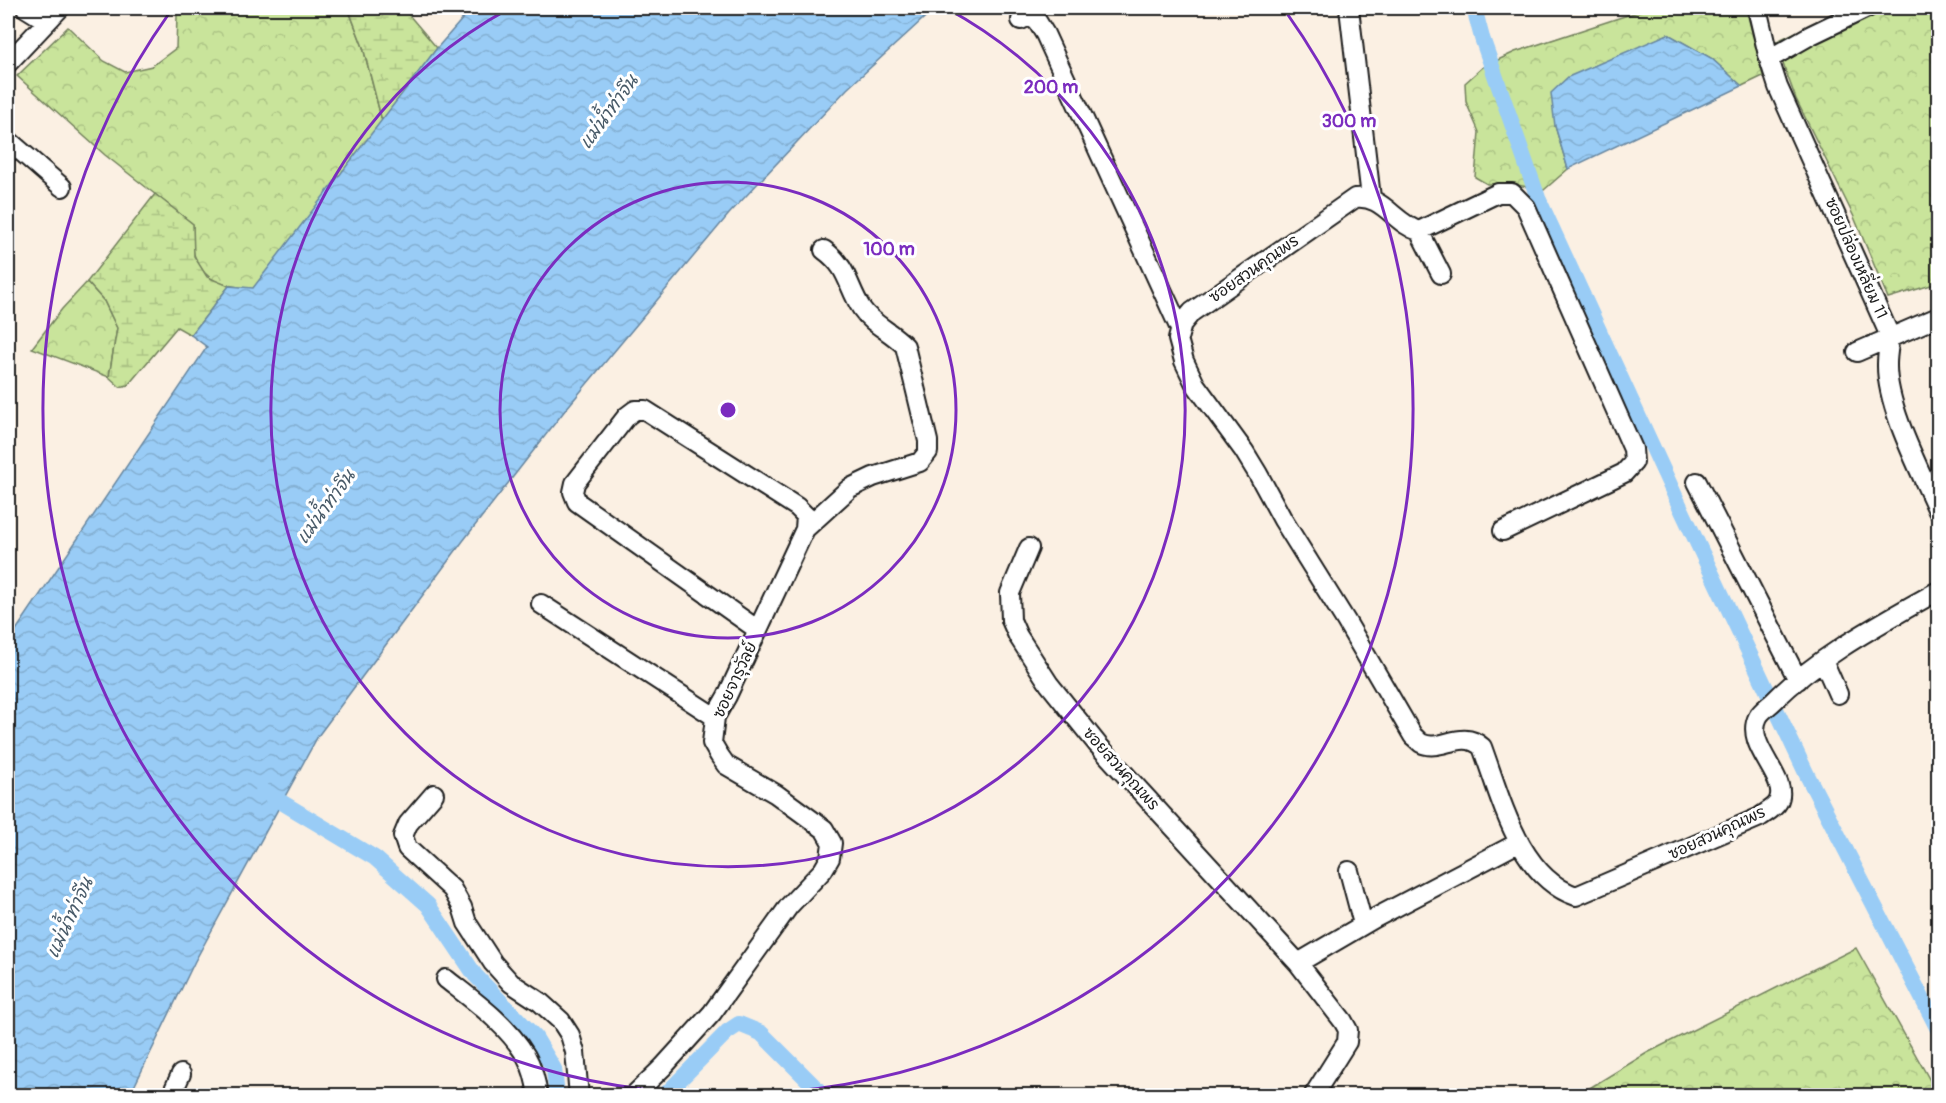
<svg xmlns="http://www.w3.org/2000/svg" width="1946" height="1103" font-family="Pangolin,'Playpen Sans Thai',sans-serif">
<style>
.forest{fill:url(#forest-crowns);stroke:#72805c;stroke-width:1.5}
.wetland{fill:url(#wetland-marsh);stroke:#72805c;stroke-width:1.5}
.water{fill:url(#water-waves);stroke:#67869f;stroke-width:1.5}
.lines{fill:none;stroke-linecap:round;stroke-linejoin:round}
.canal{stroke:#99ccf6;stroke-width:16}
.minor-casing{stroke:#1c1c1c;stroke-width:22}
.minor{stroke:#fff;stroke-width:18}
.ring{fill:none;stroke:#7b2cbf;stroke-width:3}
.labels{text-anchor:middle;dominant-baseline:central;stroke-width:6;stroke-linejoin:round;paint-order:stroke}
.street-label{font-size:16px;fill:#1c1c1c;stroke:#fff}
.water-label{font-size:18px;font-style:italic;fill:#485a68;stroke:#fff}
.centre{fill:#7b2cbf;stroke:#fff;stroke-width:3}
.ring-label{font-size:18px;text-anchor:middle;font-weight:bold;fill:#7b2cbf;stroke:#fff;stroke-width:6;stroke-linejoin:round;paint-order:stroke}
</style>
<defs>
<pattern id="forest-crowns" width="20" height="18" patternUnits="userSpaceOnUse" patternTransform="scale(1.5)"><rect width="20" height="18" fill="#c9e49b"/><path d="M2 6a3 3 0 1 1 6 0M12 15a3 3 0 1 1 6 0" fill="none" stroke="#acc385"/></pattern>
<pattern id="wetland-marsh" width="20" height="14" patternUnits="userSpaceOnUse" patternTransform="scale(1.5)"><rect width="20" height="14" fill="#c9e49b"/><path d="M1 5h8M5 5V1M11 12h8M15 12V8" fill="none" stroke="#acc385"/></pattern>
<pattern id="water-waves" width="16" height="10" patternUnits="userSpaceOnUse" patternTransform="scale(1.5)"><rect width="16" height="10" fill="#99ccf6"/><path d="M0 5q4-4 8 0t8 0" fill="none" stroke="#83afd2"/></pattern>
</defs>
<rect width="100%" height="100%" fill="#fbf0e3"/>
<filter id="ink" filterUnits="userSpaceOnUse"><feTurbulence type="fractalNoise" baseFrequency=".0167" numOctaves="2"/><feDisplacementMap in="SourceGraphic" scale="12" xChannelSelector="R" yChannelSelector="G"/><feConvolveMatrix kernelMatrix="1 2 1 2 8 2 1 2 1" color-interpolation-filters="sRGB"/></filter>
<g filter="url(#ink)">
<path class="forest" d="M174 8H348L363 47 382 121 253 289C227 286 206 285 195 257 191 248 193 234 193 224L105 155 17 76 68 27 104 61 125 72 152 66 176 48 177 16Z
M1649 8H1746L1763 76 1742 86 1711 58 1668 34 1643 46 1555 126 1568 169 1544 190 1512 184H1487L1475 177 1479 132 1466 102 1465 83 1483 67 1515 52Z
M1847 8H1938V283L1888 298 1854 217 1796 99 1775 42Z
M87 282 104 301 117 328 109 377 32 348 62 309Z
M1856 948 1937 1093 1932 1096 1578 1095 1647 1053Z"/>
<path class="wetland" d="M348 8H403L437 48 382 121 363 47Z
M155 194 193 224 194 256 207 277 229 286 191 335 177 327 128 385 120 387 109 377 117 328 104 301 87 282Z"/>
<path class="water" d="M472 8H935L847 89 729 214 566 409 463 541 318 736 195 961 130 1095H8V642L207 347 191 335 229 286 253 288 437 48Z
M1668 34 1711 58 1742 86 1568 169 1555 126 1551 93 1568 77Z"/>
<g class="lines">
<path class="canal" d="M1474 8 1482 38 1538 198 1676 498 1808 777 1938 1029
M263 791 375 858 428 905 475 975 535 1037 554 1069 557 1096
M664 1096 727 1032 739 1024 761 1033 824 1096"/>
<defs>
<path id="minor" d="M26 8 47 21
M1349 8 1371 198
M1757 8 1769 59 1778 87 1890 336C1889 345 1887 355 1887 364 1886 407 1921 472 1938 511
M1021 20 1029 16 1037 21 1045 34 1180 329
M1769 59 1811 35 1867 8
M8 63 60 8
M8 140 62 187
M1419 231 1441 274
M1857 352 1938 317
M1697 482 1798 680
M1503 531 1624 473 1634 462 1633 449 1526 207 1512 193H1498L1419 231C1395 224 1382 194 1355 198L1192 312 1182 324 1178 339 1184 361 1195 384 1244 451 1258 474 1283 520 1346 621 1413 736C1416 738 1418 741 1421 743 1440 753 1462 728 1482 747 1501 798 1519 877 1576 896L1760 817C1765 813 1775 808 1778 802 1791 778 1743 746 1758 717 1761 711 1769 706 1774 701 1820 655 1880 624 1936 592
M1029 548 1010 593 1011 620 1018 636 1049 684 1098 745 1298 963 1343 1021 1348 1030 1347 1042 1313 1096
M541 604 715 717
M758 630 577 502 573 492 575 483 627 416 635 410H645L797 507 806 516 805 529
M1823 660 1838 694
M434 794 408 824 403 836 407 848 452 889 462 907 467 923 493 963 511 983 540 1002 561 1021 570 1035 575 1052 579 1096
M1349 871 1363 924
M1298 963 1375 918 1518 843
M446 979C474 1001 507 1024 526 1056 533 1068 536 1082 538 1096
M171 1096 181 1074
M633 1096 663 1067 712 1013 789 906 823 870 830 858 832 843 824 829 776 794 726 765 719 755 712 743 715 717 727 696 805 529 850 488 873 477 920 462 928 452V441L905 346C892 332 872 324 862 309 847 286 849 268 824 250"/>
</defs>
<use href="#minor" class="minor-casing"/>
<use href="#minor" class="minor"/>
</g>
</g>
<g class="ring">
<circle cx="728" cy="410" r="228"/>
<path d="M946 8A457 457 0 1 1 510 8"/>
<path d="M1286 12A685 685 0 1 1 170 12"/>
</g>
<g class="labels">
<g class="street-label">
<text transform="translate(1856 258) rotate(66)">ซอยปล่องเหลี่ยม 11</text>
<text transform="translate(1254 269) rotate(-35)">ซอยสวนคุณพร</text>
<text transform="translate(735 680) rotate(-65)">ซอยจารุวัลย์</text>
<text transform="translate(1121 769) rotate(48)">ซอยสวนคุณพร</text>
<text transform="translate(1717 833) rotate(-25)">ซอยสวนคุณพร</text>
</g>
<g class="water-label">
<text transform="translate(609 112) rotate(-54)">แม่น้ำท่าจีน</text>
<text transform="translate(326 507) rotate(-54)">แม่น้ำท่าจีน</text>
<text transform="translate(70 918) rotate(-65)">แม่น้ำท่าจีน</text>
</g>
</g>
<circle cx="728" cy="410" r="9" class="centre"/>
<g class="ring-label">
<text x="1051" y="93">200 m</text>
<text x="1349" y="127">300 m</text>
<text x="889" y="255">100 m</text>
</g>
<rect width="1946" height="1103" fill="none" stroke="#fff" stroke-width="30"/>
<rect x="15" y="15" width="1916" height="1073" fill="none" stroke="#1c1c1c" stroke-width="2" filter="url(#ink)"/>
</svg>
